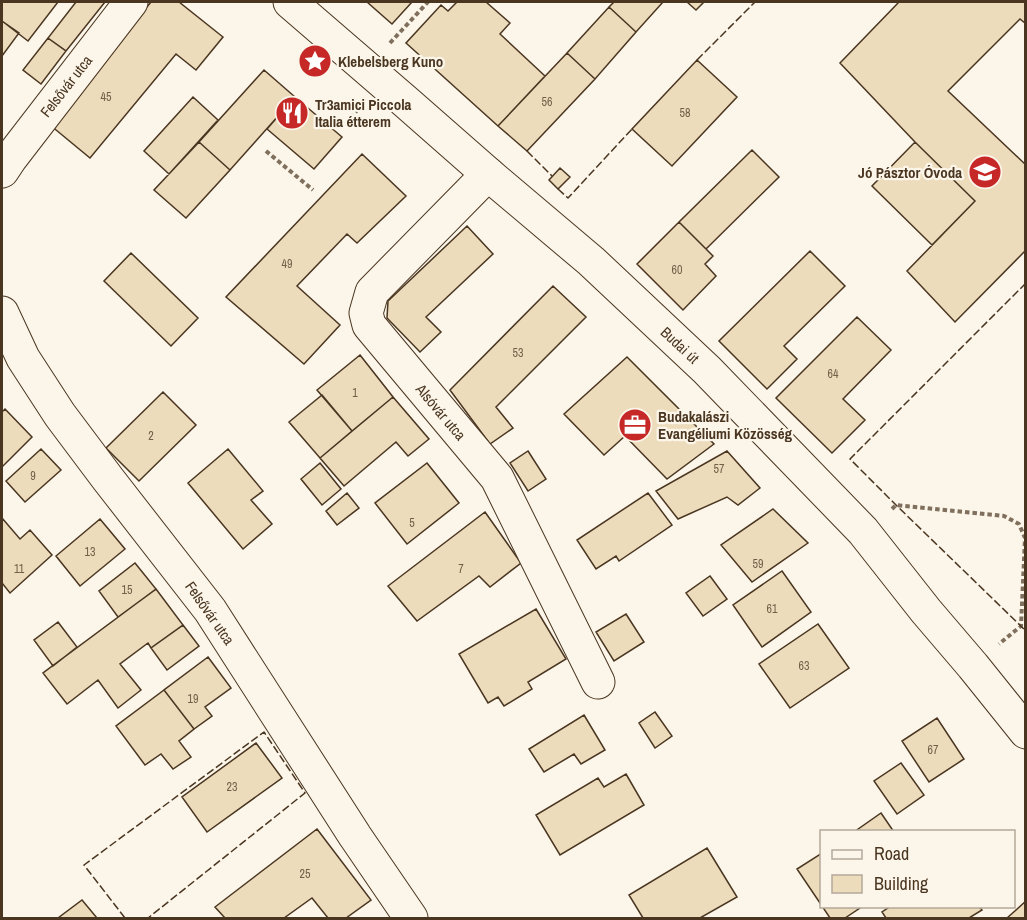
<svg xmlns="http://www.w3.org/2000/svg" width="1027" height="920" font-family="'Archivo Narrow',sans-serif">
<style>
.building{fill:#ecdcbc;stroke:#4a3520;stroke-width:1.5}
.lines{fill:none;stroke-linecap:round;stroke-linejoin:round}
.minor-casing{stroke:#4a3520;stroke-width:35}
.major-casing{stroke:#4a3520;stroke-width:35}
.path{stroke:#7f6f5c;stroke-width:4;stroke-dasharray:4.5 3;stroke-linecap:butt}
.minor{stroke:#fbf6e9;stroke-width:33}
.major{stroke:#fbf6e9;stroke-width:33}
.fence{stroke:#4a3520;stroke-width:1.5;stroke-dasharray:8 3;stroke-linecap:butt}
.labels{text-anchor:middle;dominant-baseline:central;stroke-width:4.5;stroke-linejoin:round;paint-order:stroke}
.number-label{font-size:12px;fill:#725f47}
.poi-label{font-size:15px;font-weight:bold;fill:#4a3520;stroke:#fbf6e9;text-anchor:start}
.street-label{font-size:15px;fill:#4a3520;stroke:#fbf6e9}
</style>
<rect width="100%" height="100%" fill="#fbf6e9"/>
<path class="building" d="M2 2H58L28 41 2 21Z
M76 2H105L66 51 48 38Z
M151 2H179L223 37 196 70 176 54 90 158 50 125Z
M367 2H412L392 24Z
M457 2H486L510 23 500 34 545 76 498 126 406 43 441 5 448 11Z
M614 2H663L636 32 609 7Z
M687 2H704L696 10Z
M899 2H1026V24L1020 19 948 91 1026 165V250L955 322 907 271 975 201 915 142 840 63Z
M609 7 636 32 595 79 567 53Z
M2 21 19 33 2 56Z
M48 38 66 51 41 84 23 70Z
M567 53 595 79 527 151 498 126Z
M697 60 737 97 672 166 632 129Z
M264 70 295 97 230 170 199 142Z
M193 97 218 120 169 174 144 151Z
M295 97 342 137 314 169 267 129Z
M199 142 230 170 186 218 154 190Z
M915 142 975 201 932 245 872 186Z
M752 150 779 177 706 249 679 222Z
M362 154 406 196 357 243 347 234 297 286 340 325 304 364 226 297Z
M560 168 570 177 558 189 549 180Z
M679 222 713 256 705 264 716 276 683 310 637 264Z
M467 226 493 254 426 317 441 332 420 352 387 318 388 301Z
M810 251 845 286 784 346 797 359 767 389 719 341Z
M131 253 198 318 171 346 104 281Z
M553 286 586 317 496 407 513 428 490 444 450 390Z
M857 317 891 350 843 399 865 420 832 453 776 398Z
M360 355 393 397 352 431 317 390Z
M627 357 714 444 667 479 625 436 604 455 564 414Z
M163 392 196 425 139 481 106 448Z
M322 395 352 431 320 458 289 422Z
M393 397 429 439 408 456 396 442 344 486 320 458Z
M5 409 32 437 2 467V412Z
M41 449 61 470 25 502 6 481Z
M228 449 263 491 251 500 272 524 243 549 188 483Z
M528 451 546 479 528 491 510 463Z
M727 451 760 488 738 505 727 497 678 519 656 491Z
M320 463 341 489 322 505 301 479Z
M427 463 459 503 407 544 375 503Z
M347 493 359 508 337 525 326 511Z
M648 493 672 525 619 561 616 556 596 569 577 540Z
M773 509 808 543 752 582 721 545Z
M485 512 521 563 490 587 479 576 417 621 388 586Z
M2 518 20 539 30 530 52 555 10 593 2 583Z
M100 519 125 549 80 586 56 556Z
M135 563 156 589 118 617 99 591Z
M782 571 811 612 762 647 733 605Z
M710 576 727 599 703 616 686 593Z
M156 589 183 625 151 648 148 643 120 664 141 690 118 708 98 680 67 704 43 673Z
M536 609 566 659 528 682 532 689 504 706 498 697 488 703 459 654Z
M626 614 644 642 614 661 596 632Z
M58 622 77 647 53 666 34 640Z
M818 624 849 668 790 708 759 664Z
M183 625 199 646 167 670 151 648Z
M208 657 231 688 205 707 212 716 194 729 164 690Z
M164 690 194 729 179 741 191 757 173 769 161 754 145 765 116 726Z
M655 712 672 736 655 748 639 723Z
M584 715 605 750 581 764 574 754 544 772 529 749Z
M937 718 964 759 929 782 902 741Z
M256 743 282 778 207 832 182 797Z
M901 763 924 795 897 814 874 781Z
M626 774 644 805 560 855 536 815 598 778 604 787Z
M881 813 894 832H854Z
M317 829 371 900 346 918H328L312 898 284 918H225L215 907Z
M707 848 737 897 700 918H643L629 895Z
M822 853V906L797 869Z
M82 900 97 918H58Z
M1026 901V918H1007Z
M822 906H863L845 918H830Z
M891 906H979L982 910 969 918H886L882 912Z"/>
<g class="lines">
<defs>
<path id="minor" d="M2 171 10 159 131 2
M488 174 372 292 366 313 369 325 497 478 598 682
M2 313 23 358 60 415 108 479 210 610 355 836 411 918"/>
<path id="major" d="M290 2 406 102 488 174 591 261 707 370 863 531 926 611 973 666 1026 732"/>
</defs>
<use href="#minor" class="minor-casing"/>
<use href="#major" class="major-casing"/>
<path class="path" d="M390 43 428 2
M346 124 358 109
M266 151 313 190
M892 509 896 505 1004 516 1019 524 1025 538 1021 626 999 644"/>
<use href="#minor" class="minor"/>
<use href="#major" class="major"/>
<path class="fence" d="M697 60 755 2
M527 151 552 176
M558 189 568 198 632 129
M1026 283 850 459 896 505 1026 631
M125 918 84 865 264 732 305 793 148 918"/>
</g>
<defs>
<symbol id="sight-disc" viewBox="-11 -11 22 22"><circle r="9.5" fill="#c62828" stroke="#fbf6e9"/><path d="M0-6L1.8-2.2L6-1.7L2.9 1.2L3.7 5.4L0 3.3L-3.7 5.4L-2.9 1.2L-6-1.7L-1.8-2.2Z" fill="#fff"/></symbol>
<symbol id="restaurant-disc" viewBox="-11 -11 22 22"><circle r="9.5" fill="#c62828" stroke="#fbf6e9"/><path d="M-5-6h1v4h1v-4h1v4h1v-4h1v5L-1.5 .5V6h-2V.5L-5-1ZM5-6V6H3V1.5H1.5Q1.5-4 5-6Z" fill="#fff"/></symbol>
<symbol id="school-disc" viewBox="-11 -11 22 22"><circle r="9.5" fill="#c62828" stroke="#fbf6e9"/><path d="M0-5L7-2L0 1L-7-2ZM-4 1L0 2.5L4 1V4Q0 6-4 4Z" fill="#fff"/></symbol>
<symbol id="office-disc" viewBox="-11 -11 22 22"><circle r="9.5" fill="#c62828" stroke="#fbf6e9"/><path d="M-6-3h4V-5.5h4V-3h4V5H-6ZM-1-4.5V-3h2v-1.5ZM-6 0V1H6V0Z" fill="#fff"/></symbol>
</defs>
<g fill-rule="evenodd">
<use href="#sight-disc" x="296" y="42" width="38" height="38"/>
<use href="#restaurant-disc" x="273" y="94" width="38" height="38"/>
<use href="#school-disc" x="966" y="153" width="38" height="38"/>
<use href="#office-disc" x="616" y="406" width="38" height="38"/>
</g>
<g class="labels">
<g class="number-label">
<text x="106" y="97">45</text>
<text x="547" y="102">56</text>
<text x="685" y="113">58</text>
<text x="287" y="264">49</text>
<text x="677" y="270">60</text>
<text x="518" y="353">53</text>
<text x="833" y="374">64</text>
<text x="355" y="393">1</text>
<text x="151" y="436">2</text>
<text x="719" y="469">57</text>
<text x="33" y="476">9</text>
<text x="412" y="523">5</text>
<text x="90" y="552">13</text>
<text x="758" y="564">59</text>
<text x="19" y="569">11</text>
<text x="461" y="569">7</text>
<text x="127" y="590">15</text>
<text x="772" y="609">61</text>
<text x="804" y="666">63</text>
<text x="193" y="699">19</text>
<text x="933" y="750">67</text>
<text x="232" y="787">23</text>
<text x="305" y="874">25</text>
</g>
<g class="poi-label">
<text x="338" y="61">Klebelsberg Kuno</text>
<text x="315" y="104">Tr3amici Piccola<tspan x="315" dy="17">Italia étterem</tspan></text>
<text x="962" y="172" text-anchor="end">Jó Pásztor Óvoda</text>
<text x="658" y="416">Budakalászi<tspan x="658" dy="17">Evangéliumi Közösség</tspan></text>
</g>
<g class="street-label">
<text transform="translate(66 86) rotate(-52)">Felsővár utca</text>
<text transform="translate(680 345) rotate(43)">Budai út</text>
<text transform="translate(441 412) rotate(50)">Alsóvár utca</text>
<text transform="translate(210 613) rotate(55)">Felsővár utca</text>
</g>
</g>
<rect width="1027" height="920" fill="none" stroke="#4a3520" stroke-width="6"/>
<rect x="820" y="830" width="195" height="78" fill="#fbf6e9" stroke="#b4a999" stroke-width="1.5"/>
<rect x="832" y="850" width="30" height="9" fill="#fbf6e9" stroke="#b4a999" stroke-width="1.5"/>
<text x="874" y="860" font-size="18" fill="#4a3520">Road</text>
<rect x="832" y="875" width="30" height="18" fill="#ecdcbc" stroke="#b4a999" stroke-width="1.5"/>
<text x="874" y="890" font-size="18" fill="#4a3520">Building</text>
</svg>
